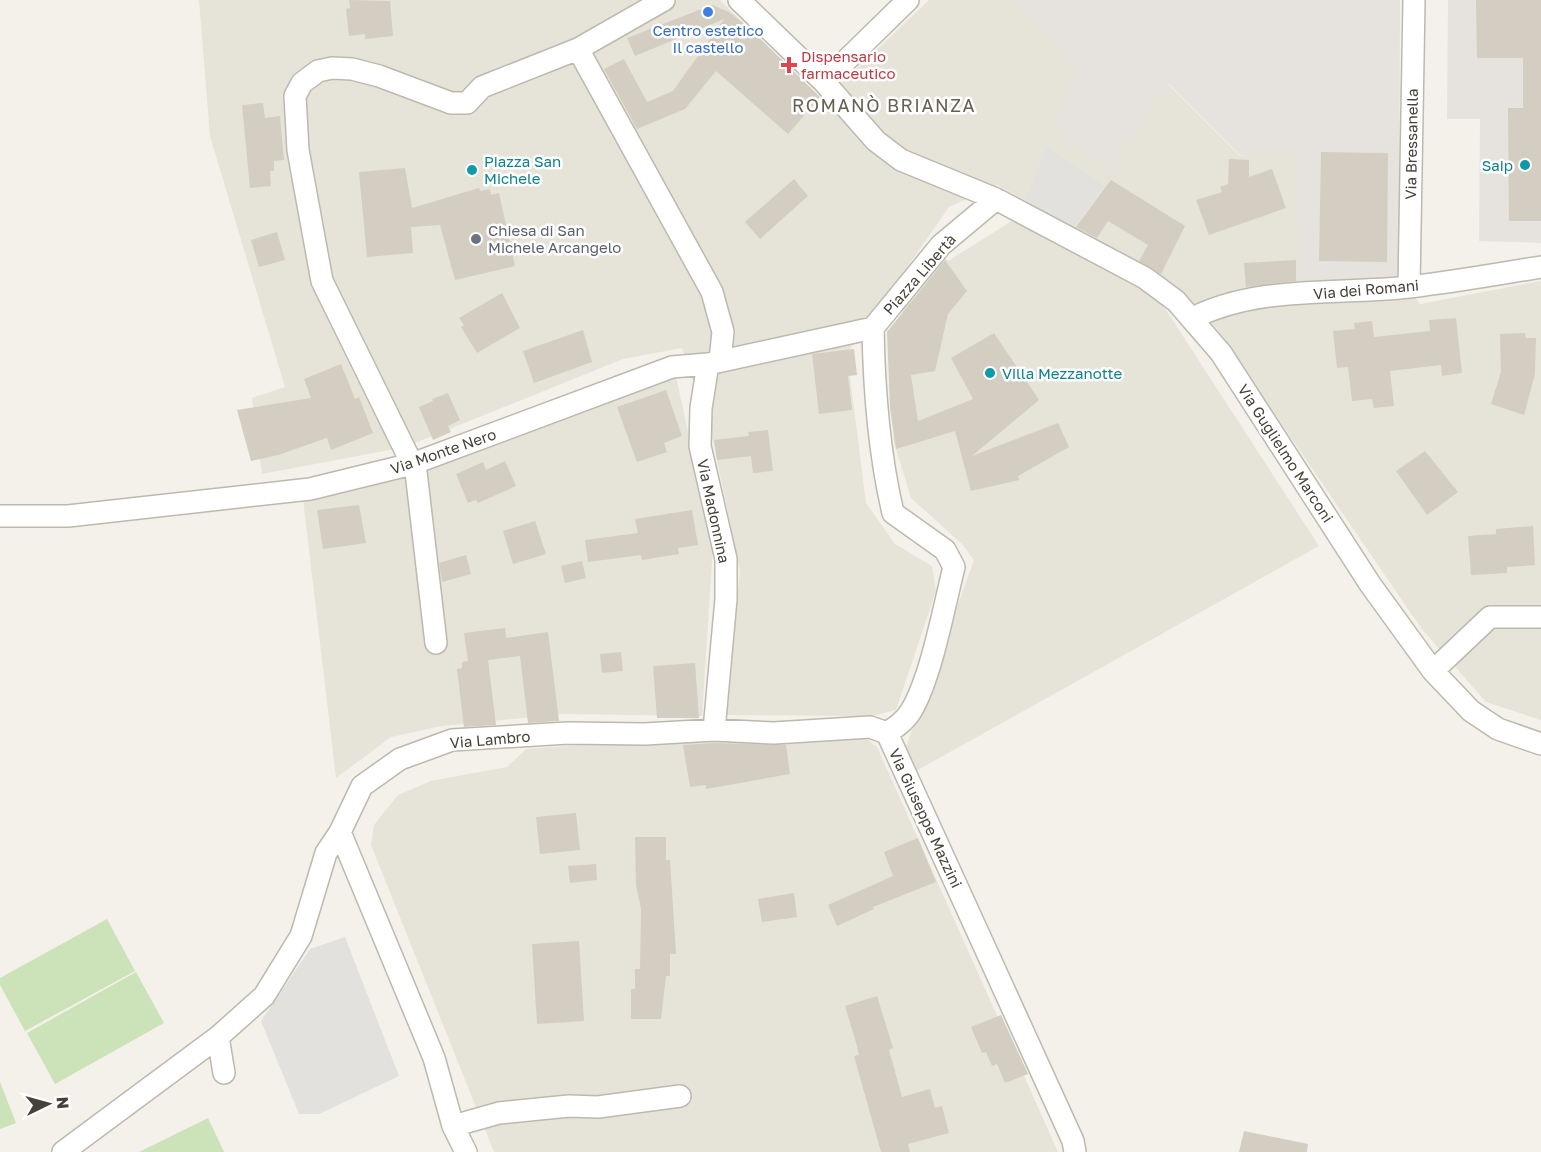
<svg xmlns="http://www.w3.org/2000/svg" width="1541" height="1152" font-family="'Golos Text',sans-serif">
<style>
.residential{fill:#e6e3d9}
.industrial{fill:#e6e3df}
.green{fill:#cce2b8}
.parking{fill:#e2e1de}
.building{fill:#d3cec1}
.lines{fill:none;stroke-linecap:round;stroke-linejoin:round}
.street-casing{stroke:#beb9ae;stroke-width:24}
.street{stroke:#fff;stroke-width:21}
.shop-dot{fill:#3f7fe0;stroke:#fff;stroke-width:2}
.health-dot{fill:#e0444e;stroke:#fff;stroke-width:2}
.culture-dot{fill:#0f9aa8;stroke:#fff;stroke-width:2}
.worship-dot{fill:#6b7280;stroke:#fff;stroke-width:2}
.labels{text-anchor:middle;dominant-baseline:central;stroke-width:5;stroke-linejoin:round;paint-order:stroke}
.shop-label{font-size:15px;fill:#366cbe;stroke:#fff}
.health-label{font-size:15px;fill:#be3a42;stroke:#fff;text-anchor:start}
.street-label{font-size:15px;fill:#464239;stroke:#fff}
.culture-label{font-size:15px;fill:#0d838f;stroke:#fff;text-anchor:start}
.worship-label{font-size:15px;fill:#5b616d;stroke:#fff;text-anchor:start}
.quarter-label{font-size:18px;letter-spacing:1.5px;fill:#686152;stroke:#fff}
</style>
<rect width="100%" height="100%" fill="#f3f1ea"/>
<path class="residential" d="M199 0H720L822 102 929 0H1014L1080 70 1108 172 1168 84 1240 156 1295 150 1420 304 1541 281V720L1486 702 1421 628 1216 328 1157 273 997 185 949 207 847 353 866 503 895 544 932 566 936 591 896 710 872 716 725 715 740 571 713 441 682 348 623 359 405 447 262 474 252 398 285 387 210 136Z
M1015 219 1155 293 1319 546 916 771 906 747 974 560 962 544 911 498 896 449 893 435 903 301 940 253 948 261Z
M676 377 713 546 702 716 563 714 442 726 391 737 336 778 303 499Z
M864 737 877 747 1058 1152H494L371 845 374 825 398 795 431 781 507 767 526 749 681 738Z"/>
<path class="industrial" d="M1014 0H1400L1399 278 1300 283 1295 151 1241 156 1169 84 1108 172 1054 125 1079 70Z
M1448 0H1541V243L1479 241 1480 119H1447Z"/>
<path class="green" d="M107 919 135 971 25 1031 0 985V978Z
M136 972 164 1023 55 1084 27 1033Z
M0 1082 16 1123 0 1129Z
M208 1118 224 1152H139Z"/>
<path class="parking" d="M1047 147 1104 186 1072 229 1025 200Z
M345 937 399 1076 319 1114H299L261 1021 310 949Z"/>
<path class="building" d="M349 0 390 1 393 36 365 39V34L349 36 346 9 350 8Z
M1476 0H1541V221H1509L1508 108H1523V58H1477Z
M712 5 729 12 746 25 820 97 788 134 716 71 685 109 637 129 604 69 624 59 647 102 673 91 724 19 635 56 627 38Z
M263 103 265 118 280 116 284 160 274 161V171H270L271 186 250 188 242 105Z
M1321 152 1388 153 1387 262 1319 261Z
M1229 159 1249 160V177L1272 169 1286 208 1209 235 1196 200 1222 192 1220 187 1228 184Z
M405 168 412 208 479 188 480 191 490 189 491 195 499 193 515 266 455 280 440 225 411 227 413 253 367 257 359 172Z
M794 179 808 196 760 239 745 222Z
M1111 180 1185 226 1161 274 1139 261 1148 245 1108 221 1097 238 1076 227Z
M277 232 285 260 259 267 251 240Z
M945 260 967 291 948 314 935 371 911 375 918 421 973 399 951 358 994 333 1039 400 972 456 1058 423 1069 447 1018 476 1019 480 971 491 955 431 896 449 890 408 887 332Z
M1296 260V281L1246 287 1244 263Z
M502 293 520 328 477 353 461 327 464 325 459 318Z
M1456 318 1462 373 1442 376 1441 365 1390 371 1394 406 1374 408 1372 399 1352 401 1348 367 1337 368 1333 331 1355 329 1354 323 1372 321 1374 337 1430 331 1429 320Z
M583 330 592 362 534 383 523 351Z
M1525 333 1526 338H1536L1535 374 1524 415 1491 404 1501 372 1500 334Z
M854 349 857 375 848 376 852 410 819 414 812 354Z
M341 364 355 399 359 397 373 433 331 450 327 438 278 455 251 461 237 410 311 398 304 379Z
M666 390 682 436 664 443 667 452 637 462 617 407Z
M448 393 460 420 448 426 451 432 433 440 419 407 433 401 432 399Z
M768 430 773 471 753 473 751 456 717 460 714 440 749 436 748 432Z
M1425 451 1458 492 1427 515 1396 471Z
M505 461 516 486 478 503 476 500 468 503 456 474 483 462 486 470Z
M359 505 366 543 323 549 317 510Z
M692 510 698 545 678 548 679 554 642 560 641 555 588 562 585 540 638 533 635 519Z
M535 521 546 554 513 564 503 531Z
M1533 526 1535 565 1507 567V573L1471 575 1468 536 1496 534V529Z
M466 555 471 574 442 582 439 563Z
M582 561 586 578 565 583 561 566Z
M505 628 506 638 548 632 559 721 528 723 520 656 488 660 496 725 464 727 457 669 462 668V662L468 661 464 633Z
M621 652 623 671 602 673 600 654Z
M695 663 699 718H657L653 666Z
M714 743 786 745 790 774 706 789V785L690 787 683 745Z
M576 813 580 850 540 854 536 817Z
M635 837H666V860H670L676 954H670V976H666L661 1019H631V989H635V969H640L641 909 636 885Z
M918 838 936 882 873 907 874 909 837 926 828 905 893 876 884 852Z
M596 864 597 880 570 883 568 866Z
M794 893 797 917 762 922 758 899Z
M579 941 584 1021 537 1024 532 944Z
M877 996 893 1048 889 1050 902 1097 930 1089 935 1108 942 1106 949 1133 908 1144 910 1152H881L854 1056 859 1055 857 1046 845 1006Z
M1001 1015 1028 1074 1005 1083 997 1064 992 1066 986 1052 982 1053 971 1027Z
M1244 1131 1308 1144 1307 1152H1239Z"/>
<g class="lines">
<defs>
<path id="street" d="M739 0 824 82 876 141 901 160 996 199 1145 278 1176 301 1221 353 1370 584 1433 671 1471 711 1498 729 1541 744
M578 49 712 292 723 332 720 360
M824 82 908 0
M1409 287 1414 0
M1193 318C1259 285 1337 295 1409 287 1453 282 1497 274 1541 267
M873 328C874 390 879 453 893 513L945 550 954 567C944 607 931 678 911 711 905 721 896 727 887 733
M873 328 941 245 996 199
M708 364 701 408 700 446 726 559V599L714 730
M0 516H68L310 489 412 464 672 367 708 364 873 328
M436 643 416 472 322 281 298 150 295 96 302 83 318 71 332 68 352 69 379 76 451 103H467L482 87 578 49 664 0
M1433 671 1490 617H1541
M887 733 1073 1141 1075 1152
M340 832 434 1058 453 1126 466 1152
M218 1037 224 1073
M453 1126 499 1113 569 1106 598 1107 680 1096
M63 1152 218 1037 264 996 301 936 326 853 340 832 362 786 400 759 452 740 568 733 645 734 714 730 774 733 870 727 887 733"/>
</defs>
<use href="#street" class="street-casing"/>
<use href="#street" class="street"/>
</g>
<circle class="shop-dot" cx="708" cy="12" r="6"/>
<path class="health-dot" d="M786 56h6v6h6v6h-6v6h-6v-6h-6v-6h6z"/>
<g class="culture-dot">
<circle cx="1525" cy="165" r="6"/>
<circle cx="472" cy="170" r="6"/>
<circle cx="990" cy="373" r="6"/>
</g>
<circle class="worship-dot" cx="476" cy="239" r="6"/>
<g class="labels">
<g class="shop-label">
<text x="708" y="30">Centro estetico<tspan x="708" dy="17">Il castello</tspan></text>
</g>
<g class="health-label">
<text x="801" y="56">Dispensario<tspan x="801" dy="17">farmaceutico</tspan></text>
</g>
<g class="street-label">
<text transform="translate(1411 144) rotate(-89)">Via Bressanella</text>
<text transform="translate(919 274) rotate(-49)">Piazza Libertà</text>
<text transform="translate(1366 289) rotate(-5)">Via dei Romani</text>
<text transform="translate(443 451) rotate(-19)">Via Monte Nero</text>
<text transform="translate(1286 453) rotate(57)">Via Guglielmo Marconi</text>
<text transform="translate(714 511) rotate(78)">Via Madonnina</text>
<text transform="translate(490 739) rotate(-5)">Via Lambro</text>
<text transform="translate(926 818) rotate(65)">Via Giuseppe Mazzini</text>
</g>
<g class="culture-label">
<text x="484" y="161">Piazza San<tspan x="484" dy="17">Michele</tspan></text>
<text x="1513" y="165" text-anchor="end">Saip</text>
<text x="1002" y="373">Villa Mezzanotte</text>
</g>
<g class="worship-label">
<text x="488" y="230">Chiesa di San<tspan x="488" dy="17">Michele Arcangelo</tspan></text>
</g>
<g class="quarter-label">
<text x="884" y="105">ROMANÒ BRIANZA</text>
</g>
</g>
<g transform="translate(48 1104) rotate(85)" stroke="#ffffff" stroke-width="4.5" paint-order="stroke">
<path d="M0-4.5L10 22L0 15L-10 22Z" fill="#464239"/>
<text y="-9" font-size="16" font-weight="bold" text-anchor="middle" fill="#464239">N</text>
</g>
</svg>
